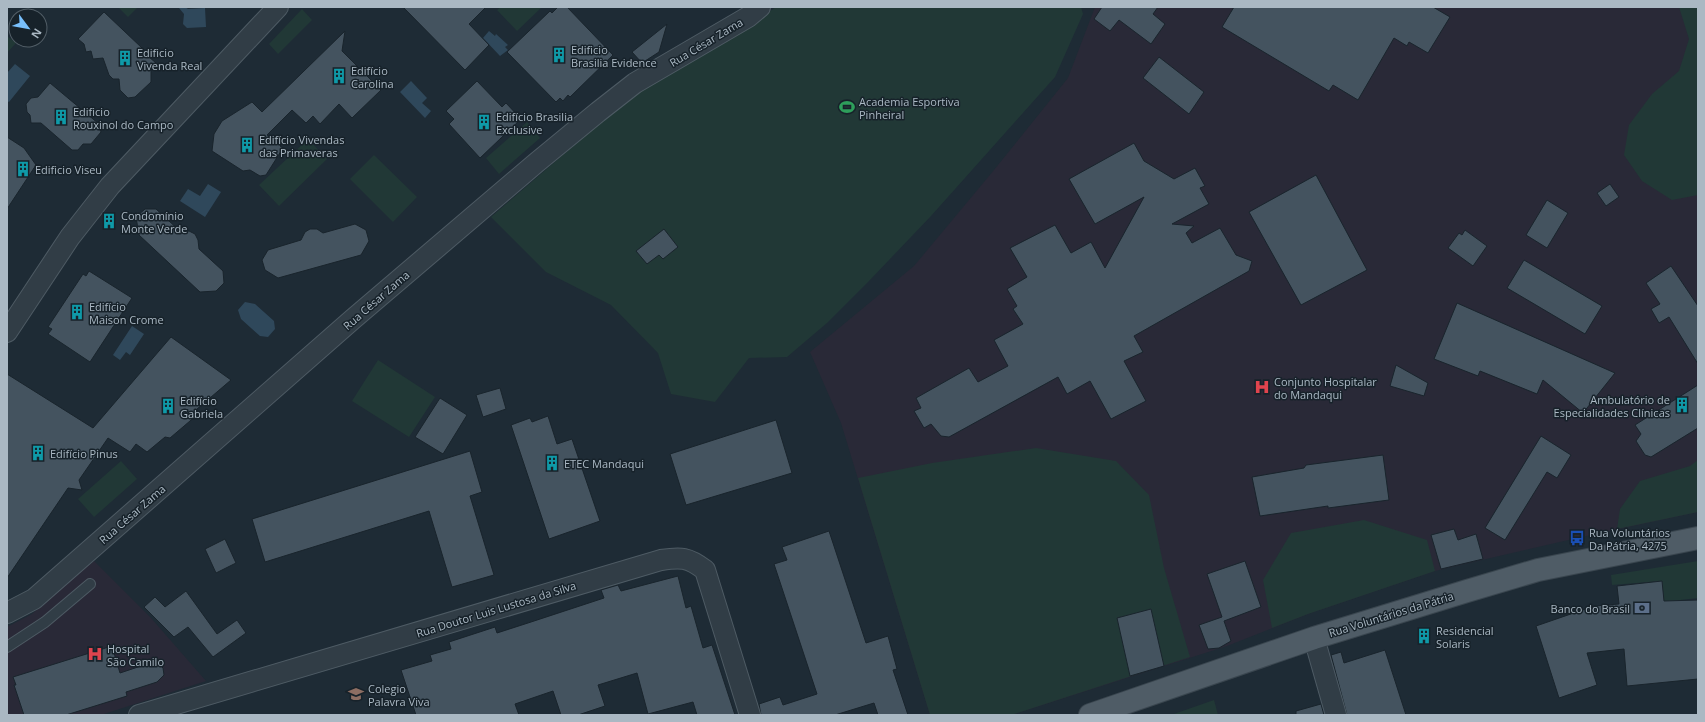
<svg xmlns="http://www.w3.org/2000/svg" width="1705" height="722" font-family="'Open Sans',sans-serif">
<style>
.medical{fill:#292937}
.green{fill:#213836}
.water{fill:#2f485b}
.building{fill:#44535f;stroke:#19242c}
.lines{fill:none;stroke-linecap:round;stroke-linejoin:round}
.service-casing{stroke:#4e5b64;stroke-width:12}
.minor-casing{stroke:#4e5b64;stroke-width:22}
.primary-casing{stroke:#3a464f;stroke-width:24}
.service{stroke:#313d46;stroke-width:10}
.minor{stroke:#313d46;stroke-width:20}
.primary{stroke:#4f5c66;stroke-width:22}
.labels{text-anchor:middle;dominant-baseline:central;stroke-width:3;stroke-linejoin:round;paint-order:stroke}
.street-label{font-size:11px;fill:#aab8c3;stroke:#17222a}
.poi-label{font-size:11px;fill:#aab8c3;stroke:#17222a;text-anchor:start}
</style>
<rect width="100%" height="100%" fill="#1e2b35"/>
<path class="medical" d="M1095 7H1698V512L1577 538 1435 571 1308 614 1227 646 1011 715H930L841 423 810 352 914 266 994 170 1068 78Z
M94 561 151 618 206 681 101 715H7V627L32 614 57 590Z"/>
<path class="green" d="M118 7H138L128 17Z
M501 7H542L517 31 497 10Z
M776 7H1081L1083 14 1055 77 931 216 869 281 827 323 787 357 749 358 715 402 671 394 658 353 611 305 546 272 491 217 636 92 734 36Z
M1679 7H1698V195L1672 200 1642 181 1624 155 1629 125 1652 94 1679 71 1689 39Z
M302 9 312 20 278 54 269 44Z
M7 36 16 43 7 53Z
M527 122 540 138 499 174 486 158Z
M308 139 327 159 279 206 259 185Z
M374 155 417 197 393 222 350 179Z
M378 360 435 397 409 437 352 401Z
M1036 448 1116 461 1149 495 1164 568 1190 657 1011 715H930L858 478 932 463Z
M1698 460V512L1617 529 1620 509 1640 481 1690 466Z
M121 461 137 479 94 517 78 499Z
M1364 520 1427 540 1435 571 1308 614 1272 628 1263 580 1291 533Z
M1698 561V598L1664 602 1662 581 1612 585 1611 575Z
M1214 700 1218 715H1171Z"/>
<path class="water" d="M179 7H185L188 9 205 8 206 27 187 28 183 24 184 14 179 8Z
M489 31 495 36 496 34 508 45 505 47 508 50 500 56 483 38Z
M15 64 30 76 9 102 7 101V73Z
M411 81 427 98 422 103 431 111 425 118 400 92Z
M208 184 221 192 205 217 180 201 188 189 200 196Z
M245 302 255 304 274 321 275 329 268 337 260 336 241 319 238 310Z
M132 326 144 334 130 355 126 352 120 360 113 355Z"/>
<path class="building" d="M403 7H486L469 24 489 45 465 70Z
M558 7H567L613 55 570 97 568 95 563 101 560 98 556 102 507 52 550 11 552 13Z
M1102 7H1158L1153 14 1165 24 1151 44 1119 20 1110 31 1094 19Z
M1234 7H1433L1450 17 1428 53 1409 42 1407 46 1394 38 1358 100 1333 85 1329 91 1222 27Z
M104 12 142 48V51L156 63 151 69V82L135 97 128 98 120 90 119 79H113L109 75 103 58 93 59 91 51 86 52 84 44 78 39Z
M667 24 659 52 642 63 632 52Z
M345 31 342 51 381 90 352 118 339 104 320 124 313 116 306 123 292 110 267 135 281 144 280 146 283 148 266 175 260 176 250 170 243 171 212 151 214 134 222 121 252 102 262 112Z
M1159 57 1204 92 1189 114 1143 78Z
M477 81 502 107 506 103 521 119 480 158 449 124 454 119 446 111Z
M50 83 99 124 101 132 91 144H83L78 150H72L41 123H31L30 115 27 112 26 104 31 98 38 97Z
M7 137 24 148 36 165 7 209Z
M1134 143 1144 161 1174 179 1195 168 1205 186 1200 188 1209 204 1172 224 1194 226 1186 233 1192 243 1220 228 1236 255 1252 261 1249 271 1134 336 1143 352 1124 361 1146 401 1111 419 1090 381 1067 394 1058 377 949 437 941 436 931 424 924 428 914 411 921 408 916 398 969 368 978 382 1008 366 994 340 1023 324 1013 309 1017 306 1007 289 1027 277 1010 248 1055 225 1071 253 1091 242 1105 268 1144 197 1095 224 1069 179Z
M1316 175 1367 270 1301 305 1249 212Z
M1610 184 1619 197 1606 206 1597 193Z
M1547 200 1568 213 1547 248 1526 235Z
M145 209H156L181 232 189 231 195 234 198 240 199 249 223 271 224 283 216 291 200 292 139 235 136 217Z
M355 224 366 230 369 241 361 255 278 278 265 270 262 260 268 250 301 240 305 232 310 229H317L323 233Z
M664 229 678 247 663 259 659 255 647 264 636 251Z
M1465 230 1487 246 1473 266 1448 248 1459 233 1462 235Z
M1524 260 1602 306 1585 334 1507 288Z
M1671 266 1698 306V364L1669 317 1659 323 1651 309 1660 304 1646 283Z
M89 271 132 298 90 362 48 334 52 329 48 327 83 274 86 276Z
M1457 303 1615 373 1583 413 1543 380 1537 394 1480 371 1478 376 1434 359Z
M171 337 231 380 197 409V415L170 438 165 437 147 452 136 444 130 452 108 438 79 480 82 490 68 488 7 578V374L93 428Z
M1396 365 1428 383 1424 396 1390 386Z
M1698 385V428L1651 457 1645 455 1636 441 1641 434 1635 425Z
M500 388 506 409 483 417 476 395Z
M440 398 467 415 443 454 415 437Z
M548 416 557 444 572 439 600 521 549 539 511 425 530 418 532 422Z
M776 420 792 473 686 505 670 454Z
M1541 436 1571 455 1557 478 1547 472 1505 540 1485 528Z
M470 451 482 492 470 496 494 575 452 587 429 511 265 562 252 519Z
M1383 455 1389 500 1328 508V506L1260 516 1252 477 1304 468 1306 465Z
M1454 529 1458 540 1476 534 1483 559 1441 569 1431 535Z
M829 531 866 643 888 636 897 669 893 670 908 715H878L874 703 835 715H761L759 704 780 697 783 705 817 694 774 564 787 560 782 547Z
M225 539 236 563 216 573 205 549Z
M1245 561 1261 607 1224 621 1231 641 1219 648 1208 649 1199 625 1222 617 1207 574Z
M678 576 686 608 691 606 703 648 712 645 735 715H697L693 702 648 714 637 673 598 685 605 706 578 715H561L553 691 515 704 519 715H416L401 670 432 661 430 655 451 649 449 642 495 627 497 633 531 622 604 598 601 590 618 585 621 591Z
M1662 581 1664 601 1698 600V679L1627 686 1624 649 1587 653 1597 685 1559 698 1536 626 1594 606 1619 604 1617 586Z
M186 591 217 634 237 620 246 633 213 657 188 627 174 637 144 607 155 597 165 607Z
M1151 609 1164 666 1130 676 1117 618Z
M112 646 120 673 156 661 163 668 164 675 157 682 126 692 127 696 66 715H24L14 685H16L13 677Z
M1385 650 1406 715H1347L1331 655 1341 652 1344 663Z
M1321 704 1324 715H1296V711Z"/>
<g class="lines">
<defs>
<path id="service" d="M7 647 45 622 90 584"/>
<path id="minor" d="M7 332 70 237 110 186 278 7
M7 613 34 599 353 319 536 163 598 112 635 83 748 17 760 7
M1314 638 1336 715
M139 715 661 560C681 557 688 557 705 570L750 715"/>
<path id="primary" d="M1090 715 1314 638 1467 591 1538 570 1698 538"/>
</defs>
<use href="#service" class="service-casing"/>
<use href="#minor" class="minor-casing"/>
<use href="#primary" class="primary-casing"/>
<use href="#service" class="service"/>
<use href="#minor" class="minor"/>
<use href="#primary" class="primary"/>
</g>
<defs>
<symbol id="building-bare" viewBox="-9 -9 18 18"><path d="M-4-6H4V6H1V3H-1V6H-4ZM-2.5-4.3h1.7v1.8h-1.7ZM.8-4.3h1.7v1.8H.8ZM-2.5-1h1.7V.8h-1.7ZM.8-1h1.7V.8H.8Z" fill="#0f9aa8" stroke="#17222a" stroke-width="2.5" paint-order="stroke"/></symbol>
<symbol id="stadium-bare" viewBox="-9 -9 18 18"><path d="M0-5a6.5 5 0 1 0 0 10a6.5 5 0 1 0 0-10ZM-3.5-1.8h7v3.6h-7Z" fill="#2e9e5b" stroke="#17222a" stroke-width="2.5" paint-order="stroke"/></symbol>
<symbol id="hospital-bare" viewBox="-9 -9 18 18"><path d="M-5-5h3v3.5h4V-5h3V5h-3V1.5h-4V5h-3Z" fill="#e0444e" stroke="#17222a" stroke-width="2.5" paint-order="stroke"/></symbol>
<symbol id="bus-bare" viewBox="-9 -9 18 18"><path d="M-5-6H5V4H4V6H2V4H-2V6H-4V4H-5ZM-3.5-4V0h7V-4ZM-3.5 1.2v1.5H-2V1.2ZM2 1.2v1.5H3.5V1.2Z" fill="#1a4fb4" stroke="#17222a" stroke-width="2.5" paint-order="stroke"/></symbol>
<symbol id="bank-bare" viewBox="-9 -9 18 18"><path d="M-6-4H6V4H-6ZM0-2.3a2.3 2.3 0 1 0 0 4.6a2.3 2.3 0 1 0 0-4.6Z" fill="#5c6f8a" stroke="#17222a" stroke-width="2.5" paint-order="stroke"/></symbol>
<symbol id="school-bare" viewBox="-9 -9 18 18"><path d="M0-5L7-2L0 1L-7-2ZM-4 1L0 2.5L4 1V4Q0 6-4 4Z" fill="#8d6e63" stroke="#17222a" stroke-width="2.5" paint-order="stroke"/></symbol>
</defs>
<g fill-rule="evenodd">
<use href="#building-bare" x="548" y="44" width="22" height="22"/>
<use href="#building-bare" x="114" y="47" width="22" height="22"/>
<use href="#building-bare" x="328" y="65" width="22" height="22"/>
<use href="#stadium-bare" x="836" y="96" width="22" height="22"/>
<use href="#building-bare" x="50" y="106" width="22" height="22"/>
<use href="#building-bare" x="473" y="111" width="22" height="22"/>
<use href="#building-bare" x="236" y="134" width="22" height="22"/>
<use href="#building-bare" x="12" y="158" width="22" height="22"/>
<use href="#building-bare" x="98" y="210" width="22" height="22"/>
<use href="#building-bare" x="66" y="301" width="22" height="22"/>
<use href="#hospital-bare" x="1251" y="376" width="22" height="22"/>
<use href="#building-bare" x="1671" y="394" width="22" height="22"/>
<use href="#building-bare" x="157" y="395" width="22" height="22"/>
<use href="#building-bare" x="27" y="442" width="22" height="22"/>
<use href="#building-bare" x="541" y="452" width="22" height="22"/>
<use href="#bus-bare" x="1566" y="527" width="22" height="22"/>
<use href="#bank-bare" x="1631" y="597" width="22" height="22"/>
<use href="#building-bare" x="1413" y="625" width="22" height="22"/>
<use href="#hospital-bare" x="84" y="643" width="22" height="22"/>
<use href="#school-bare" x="345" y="683" width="22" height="22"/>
</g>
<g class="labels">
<g class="street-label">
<text transform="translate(706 42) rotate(-31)">Rua César Zama</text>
<text transform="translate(376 300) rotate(-41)">Rua César Zama</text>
<text transform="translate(132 514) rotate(-41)">Rua César Zama</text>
<text transform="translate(496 609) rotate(-17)">Rua Doutor Luis Lustosa da Silva</text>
<text transform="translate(1391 614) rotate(-17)">Rua Voluntários da Pátria</text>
</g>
<g class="poi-label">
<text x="571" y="49">Edificio<tspan x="571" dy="13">Brasilia Evidence</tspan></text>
<text x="137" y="52">Edificio<tspan x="137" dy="13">Vivenda Real</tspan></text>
<text x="351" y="70">Edifício<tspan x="351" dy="13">Carolina</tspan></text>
<text x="859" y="101">Academia Esportiva<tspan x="859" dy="13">Pinheiral</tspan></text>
<text x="73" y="111">Edificio<tspan x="73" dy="13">Rouxinol do Campo</tspan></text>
<text x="496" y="116">Edifício Brasilia<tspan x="496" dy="13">Exclusive</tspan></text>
<text x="259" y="139">Edifício Vivendas<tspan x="259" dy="13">das Primaveras</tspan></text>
<text x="35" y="169">Edificio Viseu</text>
<text x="121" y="215">Condomínio<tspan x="121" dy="13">Monte Verde</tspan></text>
<text x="89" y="306">Edifício<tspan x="89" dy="13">Maison Crome</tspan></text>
<text x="1274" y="381">Conjunto Hospitalar<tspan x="1274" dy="13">do Mandaqui</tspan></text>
<text x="1670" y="399" text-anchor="end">Ambulatório de<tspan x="1670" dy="13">Especialidades Clínicas</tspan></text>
<text x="180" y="400">Edifício<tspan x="180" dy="13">Gabriela</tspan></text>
<text x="50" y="453">Edifício Pinus</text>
<text x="564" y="463">ETEC Mandaqui</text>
<text x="1589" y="532">Rua Voluntários<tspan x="1589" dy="13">Da Pátria, 4275</tspan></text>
<text x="1630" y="608" text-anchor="end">Banco do Brasil</text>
<text x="1436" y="630">Residencial<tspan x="1436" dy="13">Solaris</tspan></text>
<text x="107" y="648">Hospital<tspan x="107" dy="13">São Camilo</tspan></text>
<text x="368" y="688">Colegio<tspan x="368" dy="13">Palavra Viva</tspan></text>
</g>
</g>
<rect width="1705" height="722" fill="none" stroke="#aab8c3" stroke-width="16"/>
<g transform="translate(28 28) rotate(122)"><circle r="19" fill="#17222a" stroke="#525e67"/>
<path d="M0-3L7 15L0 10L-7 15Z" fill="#78bffb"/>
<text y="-6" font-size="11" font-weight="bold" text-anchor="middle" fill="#aab8c3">N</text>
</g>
</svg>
